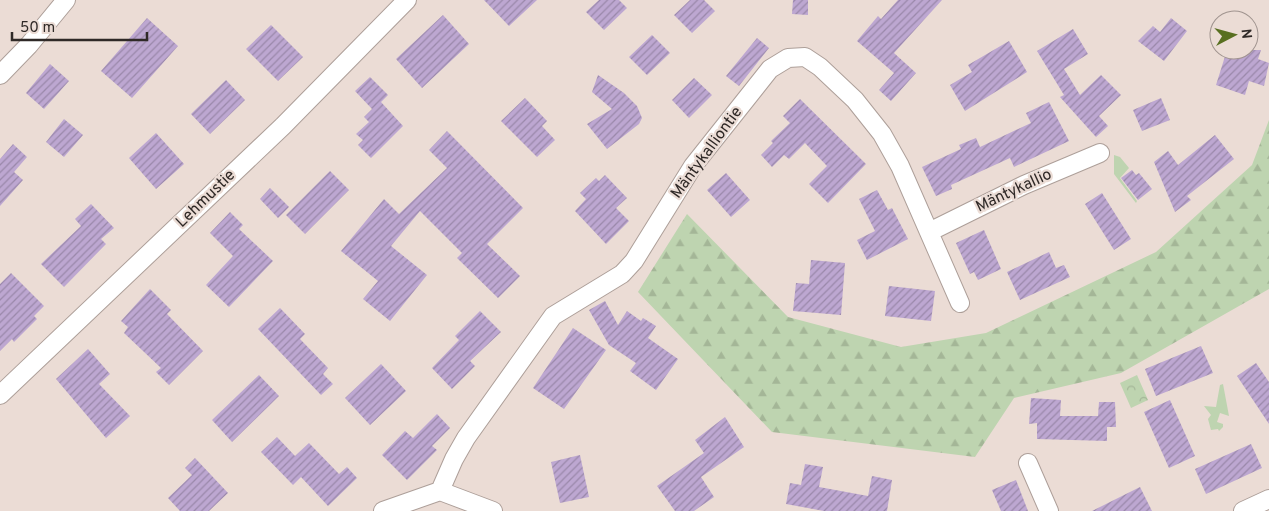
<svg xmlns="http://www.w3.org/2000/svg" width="1269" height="511" font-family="Overpass,sans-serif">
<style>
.grass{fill:#bed4b0}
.forest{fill:url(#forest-firs)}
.park{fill:url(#park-crowns)}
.building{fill:url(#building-hatch)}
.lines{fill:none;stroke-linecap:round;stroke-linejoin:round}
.minor-casing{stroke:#ad9f99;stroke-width:20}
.minor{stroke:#fff;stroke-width:18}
.labels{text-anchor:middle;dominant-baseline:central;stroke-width:4.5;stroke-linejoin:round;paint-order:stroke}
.street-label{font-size:16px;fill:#2f2927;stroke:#ebdcd5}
</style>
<defs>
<pattern id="forest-firs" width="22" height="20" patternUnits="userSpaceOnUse" patternTransform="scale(1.25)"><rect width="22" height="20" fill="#bed4b0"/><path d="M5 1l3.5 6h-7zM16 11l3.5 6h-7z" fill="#a4b697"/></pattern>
<pattern id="park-crowns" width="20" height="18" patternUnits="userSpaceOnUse" patternTransform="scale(1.25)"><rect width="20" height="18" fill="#bed4b0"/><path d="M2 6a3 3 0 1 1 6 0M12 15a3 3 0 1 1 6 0" fill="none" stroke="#a4b697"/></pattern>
<pattern id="building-hatch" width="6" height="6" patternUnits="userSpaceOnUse" patternTransform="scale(1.25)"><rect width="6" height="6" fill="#bda7d1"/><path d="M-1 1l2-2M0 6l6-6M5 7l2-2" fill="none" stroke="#9a88aa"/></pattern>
</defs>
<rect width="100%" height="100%" fill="#ebdcd5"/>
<path class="grass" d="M1114 155 1120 157 1129 168 1120 178 1137 201 1136 203 1114 174Z
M1223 384 1229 416 1220 413 1217 422 1223 424V427L1219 431 1218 429 1211 430 1208 419 1211 415 1204 406 1216 407 1220 385Z"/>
<path class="forest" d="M1269 120V289L1121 373 1014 398 975 457 772 432 638 292 687 214 788 317 901 347 986 333 1156 252 1252 165Z"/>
<path class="park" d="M1137 375 1148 400 1131 408 1120 383Z"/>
<path class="building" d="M484 0H537L509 26Z
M599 0H619L627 8 604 30 586 12Z
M690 0H704L715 11 692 33 674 15Z
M793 0H808V15L792 14Z
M898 0H942L894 53 916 73 891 101 879 90 894 73 857 41 878 16 881 19Z
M443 15 469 44 422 88 396 59Z
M147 18 178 46 132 98 101 71Z
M1171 18 1187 31 1164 61 1138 41 1153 26 1160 32Z
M271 25 303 57 278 81 246 49Z
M1073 29 1088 54 1064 69 1080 95 1101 75 1121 95 1099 116 1108 126 1096 137 1060 97 1064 95 1037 51Z
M652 35 670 53 647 75 629 57Z
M757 38 769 48 739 86 726 76Z
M1009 41 1027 72 965 111 950 85 972 72 968 65Z
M1227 50H1261L1258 59 1269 63 1264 86 1249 81 1245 95 1216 85Z
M50 64 69 81 44 109 26 93Z
M598 75 624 93 637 106 642 118 639 124 607 149 587 124 612 109 592 92Z
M370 77 388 95 381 102 403 126 371 158 358 145 363 140 356 134 369 122 364 117 372 109 355 91Z
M694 78 712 95 689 118 672 100Z
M226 80 245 100 210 134 191 114Z
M525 98 547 121 542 126 555 140 537 157 501 121Z
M1161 98 1170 120 1142 131 1133 110Z
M800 99 866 164 828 203 809 184 827 166 805 143 789 159 784 155 772 167 761 155 773 143 771 141 790 123 783 116Z
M1049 102 1069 141 1014 167 1010 158 951 185 952 189 936 196 922 167 961 149 959 145 976 138 980 147 1031 123 1026 113Z
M64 119 83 135 64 157 46 142Z
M447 131 523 208 487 244 520 276 498 298 457 258 462 253 420 211 391 246 427 275 390 321 363 299 378 281 341 251 384 199 399 214 447 168 429 150Z
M156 133 184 164 156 189 129 158Z
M1215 135 1234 159 1187 196 1191 200 1175 212 1154 162 1168 151 1178 165Z
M13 144 27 157 14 172 23 180 0 206V159Z
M1132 170 1136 175 1139 173 1152 189 1138 200 1121 178Z
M330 171 349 190 305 234 286 215Z
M726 173 750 200 731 217 707 190Z
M605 175 627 198 616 208 629 221 606 244 575 211 586 199 580 193 596 178 599 181Z
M270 188 289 207 278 218 260 199Z
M877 190 888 210 892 208 908 239 867 260 857 240 875 231 859 199Z
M1102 193 1131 239 1114 250 1085 204Z
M91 204 114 228 101 239 106 244 64 287 41 264 81 226 75 219Z
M230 212 243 225 239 229 273 261 229 307 206 285 233 256 210 233Z
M984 230 1001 269 978 280 974 272 970 274 956 243Z
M1049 252 1056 268 1064 265 1070 277 1020 300 1007 272Z
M811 260 845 263 841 315 793 311 796 283 809 284Z
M11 273 44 306 34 316 37 319 14 342 12 339 0 351V284Z
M889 286 935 291 931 321 885 316Z
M150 289 171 310 167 314 203 351 169 385 156 372 161 368 124 333 128 327 121 321Z
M605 301 618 325 627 311 641 321 643 318 656 326 648 338 678 359 656 390 630 371 636 363 609 345 589 310Z
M280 308 305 334 300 339 328 368 323 374 333 384 321 395 258 329Z
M480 311 501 332 470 361 475 366 452 389 432 368 459 340 455 336Z
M573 328 606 350 564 409 533 388Z
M1201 346 1213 373 1156 396 1145 369Z
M88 349 110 374 99 384 130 416 106 438 56 379Z
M1256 363 1269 382V424L1237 376Z
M381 364 406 391 370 425 345 398Z
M259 375 279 396 232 442 212 420Z
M1031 398 1061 400 1060 416H1098L1099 402H1115L1116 427H1107V441L1037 439V423L1029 424Z
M1170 400 1195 456 1169 468 1144 412Z
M437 414 450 428 432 446 437 450 407 480 382 455 405 431 413 438Z
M725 417 744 447 701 477 714 497 694 511H675L657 486 704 453 695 440Z
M277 437 295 456 309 443 339 474 347 467 357 478 328 506 301 477 293 485 261 452Z
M1251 444 1262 468 1206 494 1195 469Z
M580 455 589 497 560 503 551 462Z
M195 458 228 493 209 511H180L168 498 192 475 185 468Z
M805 464 823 467 819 487 868 496 872 476 892 480 887 511H824L786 504 790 483 801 485Z
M1016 480 1028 511H1001L992 490Z
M1140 487 1152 511H1092Z"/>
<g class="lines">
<defs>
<path id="minor" d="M0 75 29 45 66 0
M929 232 1024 185 1100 153
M0 395 283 126 407 0
M1028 463 1049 511
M440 491 454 459 466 438 553 316 622 274 634 261 693 166 770 69 788 58 805 57 820 67 855 100 882 134 900 166 960 303
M383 511 440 491 493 511
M1243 511 1269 499"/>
</defs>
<use href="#minor" class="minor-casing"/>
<use href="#minor" class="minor"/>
</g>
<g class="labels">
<g class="street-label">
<text transform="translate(707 153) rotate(-54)">Mäntykalliontie</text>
<text transform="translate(1014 191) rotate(-25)">Mäntykallio</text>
<text transform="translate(206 199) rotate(-44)">Lehmustie</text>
</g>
</g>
<g transform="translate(1234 35) rotate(84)"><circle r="24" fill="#ebdcd5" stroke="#a0948f"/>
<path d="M0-4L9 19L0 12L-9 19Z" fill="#586f20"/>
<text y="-8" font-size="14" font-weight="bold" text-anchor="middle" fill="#2f2927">N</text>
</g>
<path d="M12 32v8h135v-8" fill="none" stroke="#2f2927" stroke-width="2.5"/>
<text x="20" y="32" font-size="15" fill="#2f2927" stroke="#ebdcd5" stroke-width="4" paint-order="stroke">50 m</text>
</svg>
